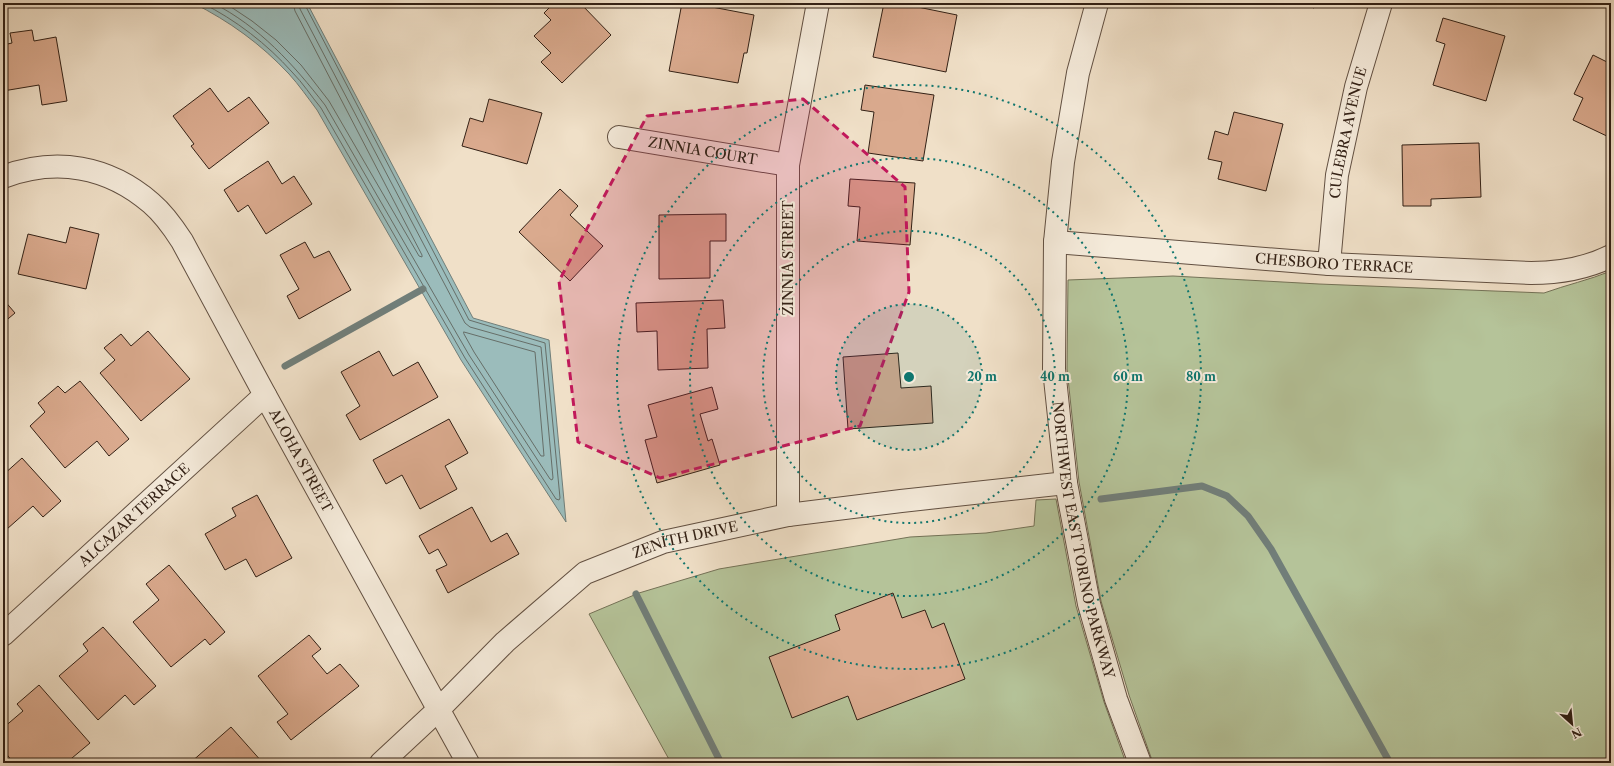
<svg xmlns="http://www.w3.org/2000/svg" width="1614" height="766" font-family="'Libre Caslon Text',serif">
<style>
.green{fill:#b5c399;stroke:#747257}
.water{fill:#9bbcbb;stroke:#717e79}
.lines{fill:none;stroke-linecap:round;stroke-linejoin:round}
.shore{stroke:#666e68;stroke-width:1}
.stream{stroke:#717e79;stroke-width:7}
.building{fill:#daaa8e;stroke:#322015}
.minor-casing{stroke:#625042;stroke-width:24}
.minor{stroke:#f5ebdb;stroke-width:22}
.marked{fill:#c2185b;fill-opacity:0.2;stroke:#c2185b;stroke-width:3;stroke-dasharray:8 5;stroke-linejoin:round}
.ring{fill:none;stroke:#0f766e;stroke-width:2;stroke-dasharray:2 4}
.labels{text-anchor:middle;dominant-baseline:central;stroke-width:4;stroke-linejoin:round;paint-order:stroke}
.street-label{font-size:14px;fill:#322015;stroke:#f5ebdb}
.centre{fill:#0f766e;stroke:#f5ebdb;stroke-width:2}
.ring-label{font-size:12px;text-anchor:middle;font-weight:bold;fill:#0f766e;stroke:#f5ebdb;stroke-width:4;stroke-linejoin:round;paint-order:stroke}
</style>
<rect width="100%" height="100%" fill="#f0e0c8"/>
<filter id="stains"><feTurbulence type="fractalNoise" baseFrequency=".005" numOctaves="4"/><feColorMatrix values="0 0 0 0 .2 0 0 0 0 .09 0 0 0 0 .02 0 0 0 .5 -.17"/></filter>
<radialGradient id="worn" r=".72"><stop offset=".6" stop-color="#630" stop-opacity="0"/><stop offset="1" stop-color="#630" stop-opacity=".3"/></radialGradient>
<path class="green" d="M1611 271V763H1153L1129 695 1101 601 1079 482 1067 369 1068 280 1173 276 1319 284 1544 293C1566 285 1589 280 1611 271Z
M1056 499 1076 606 1104 702 1126 763H671L589 614 639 593 719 569 910 537 986 533 1034 526 1036 500Z"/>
<path class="water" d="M193 3H307L473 318 549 340 566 522 461 360 317 110C308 98 299 85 289 74 261 44 229 21 193 3Z"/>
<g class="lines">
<path class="shore" d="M202 3C236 20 267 44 292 72 303 83 311 96 321 108L465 358 556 499 559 500 560 498 545 343 469 320 304 3
M213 3C260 27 293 64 325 105L469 355 550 479 552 480 553 478 541 347 470 327 465 323 300 9 299 3
M225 3 252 21 276 40 301 65 329 101 419 256 422 257V255L295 11 293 3
M464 332 535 352 544 456H541L474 352 464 334Z"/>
<path class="stream" d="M285 366 423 289
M1101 499 1202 486 1227 496 1248 516 1271 549 1390 763
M636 594 721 763"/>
</g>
<path class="building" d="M554 3H565L568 6 571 3H580L611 35 562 83 541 62 551 53 534 36 551 20 544 13Z
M682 3H691L754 15 747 53H744L738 83 669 71Z
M884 3H898L957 15 946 72 873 57Z
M1299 3H1316L1314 8Z
M1443 18 1505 36 1486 101 1433 85 1445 44 1436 41Z
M32 30 34 41 56 37 67 101 42 105 39 85 3 91V45L12 43 10 33Z
M1593 55 1611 64V138L1573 120 1583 98 1574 94Z
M865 85 934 95 923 161 868 153 874 112 861 110Z
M210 88 228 112 249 97 269 123 209 169 191 146 194 144 173 116Z
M489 99 542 113 527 164 462 146 470 118 483 122Z
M1234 112 1283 124 1266 191 1218 179 1222 162 1208 159 1215 131 1228 135Z
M1479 143 1481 197 1431 199V206H1403L1402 145Z
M268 161 282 184 294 176 312 204 266 234 248 205 238 212 224 190Z
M850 179 915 183 910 245 857 241 860 207 848 206Z
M560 189 578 206 570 215 603 246 570 281 519 232Z
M726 214V241H710V278L659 279V215Z
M70 227 99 234 86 289 18 274 28 234 66 243Z
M305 242 314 258 329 251 351 290 299 319 287 296 299 289 280 255Z
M3 299 15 313 3 323Z
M723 300 725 328 707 329 708 368 658 370 657 331 637 332 636 303Z
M148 331 190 379 141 421 100 373 115 360 104 348 121 334 131 346Z
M379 351 393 376 418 362 438 397 360 440 346 415 360 406 341 372Z
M898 353 901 388 931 386 933 423 848 429 843 357Z
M80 381 129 439 109 456 97 441 65 468 30 426 45 412 38 403 58 386 65 393Z
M712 387 718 409 700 414 708 441 712 439 720 465 657 483 645 440 657 437 648 405Z
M449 419 468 453 445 466 457 489 420 509 402 475 386 484 373 460Z
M22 458 61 501 43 517 33 506 7 529 3 524V475Z
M257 495 292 558 256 577 246 559 225 570 205 534 236 516 232 508Z
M472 507 491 542 507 533 519 554 448 593 436 570 447 565 438 549 429 554 419 536Z
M169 565 225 632 210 645 205 639 171 667 133 622 159 600 146 584Z
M893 593 902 618 925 610 932 628 944 623 965 679 857 720 848 696 792 718 769 657 840 630 835 615Z
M103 627 156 686 134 705 125 695 98 720 59 676 88 651 83 644Z
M309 635 321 649 312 656 327 674 340 664 359 686 291 740 277 722 288 714 258 676Z
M39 685 90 743 66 763H53L51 760 48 763H14L3 750V728L23 711 17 704Z
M231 727 263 763H190Z"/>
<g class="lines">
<defs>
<g id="minor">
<path id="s1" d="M1097 3 1078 73 1063 162 1055 242 1054 369 1066 483 1089 604 1116 699 1140 763"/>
<path id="s2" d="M619 137 788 165"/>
<path id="s3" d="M3 177C56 157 108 166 151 203 164 214 173 227 182 241L265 395 468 763"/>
<path id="s4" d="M1055 242 1329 264 1531 273C1558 273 1587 268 1611 256"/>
<path id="s5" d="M1329 264 1337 175 1356 87 1381 3"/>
<path d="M788 515V165L818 3"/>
<path id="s6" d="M3 635 265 395"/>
<path id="s7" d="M381 763 438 710 505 642 585 573 663 542 788 515 901 501 1066 483"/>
</g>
</defs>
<use href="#minor" class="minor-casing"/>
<use href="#minor" class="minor"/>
</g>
<path class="marked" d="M803 99 905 187 909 292 860 426 660 478 578 442 559 281 647 116Z"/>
<circle cx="909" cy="377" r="73" fill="#0f766e" fill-opacity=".12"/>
<g class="ring">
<circle cx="909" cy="377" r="73"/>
<circle cx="909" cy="377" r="146"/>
<circle cx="909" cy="377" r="219"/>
<circle cx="909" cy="377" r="292"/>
</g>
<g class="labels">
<g class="street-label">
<text stroke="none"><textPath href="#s5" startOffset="133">CULEBRA AVENUE</textPath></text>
<text stroke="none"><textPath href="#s2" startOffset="85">ZINNIA COURT</textPath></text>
<text transform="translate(788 258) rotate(-90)">ZINNIA STREET</text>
<text stroke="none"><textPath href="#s4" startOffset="280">CHESBORO TERRACE</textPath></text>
<text stroke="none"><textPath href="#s3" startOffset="457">ALOHA STREET</textPath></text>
<text stroke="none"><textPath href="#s6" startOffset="178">ALCAZAR TERRACE</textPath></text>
<text stroke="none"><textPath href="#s1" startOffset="544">NORTHWEST EAST TORINO PARKWAY</textPath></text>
<text stroke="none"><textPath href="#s7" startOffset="385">ZENITH DRIVE</textPath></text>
</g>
</g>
<circle cx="909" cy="377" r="6" class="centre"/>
<g class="ring-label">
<text x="982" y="381">20 m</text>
<text x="1055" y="381">40 m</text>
<text x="1128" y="381">60 m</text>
<text x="1201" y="381">80 m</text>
</g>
<rect width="1614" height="766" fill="none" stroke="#f0e0c8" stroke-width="16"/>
<rect x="4" y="4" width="1606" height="758" fill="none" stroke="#322015" stroke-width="2"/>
<rect x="8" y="8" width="1598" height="750" fill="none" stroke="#322015"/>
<g transform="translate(1572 724) rotate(153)" stroke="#f5ebdb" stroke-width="3" paint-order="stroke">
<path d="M0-3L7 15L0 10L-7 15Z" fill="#322015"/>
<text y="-6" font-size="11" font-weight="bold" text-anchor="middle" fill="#322015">N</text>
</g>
<rect width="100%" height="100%" filter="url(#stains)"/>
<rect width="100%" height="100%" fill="url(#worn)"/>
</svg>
